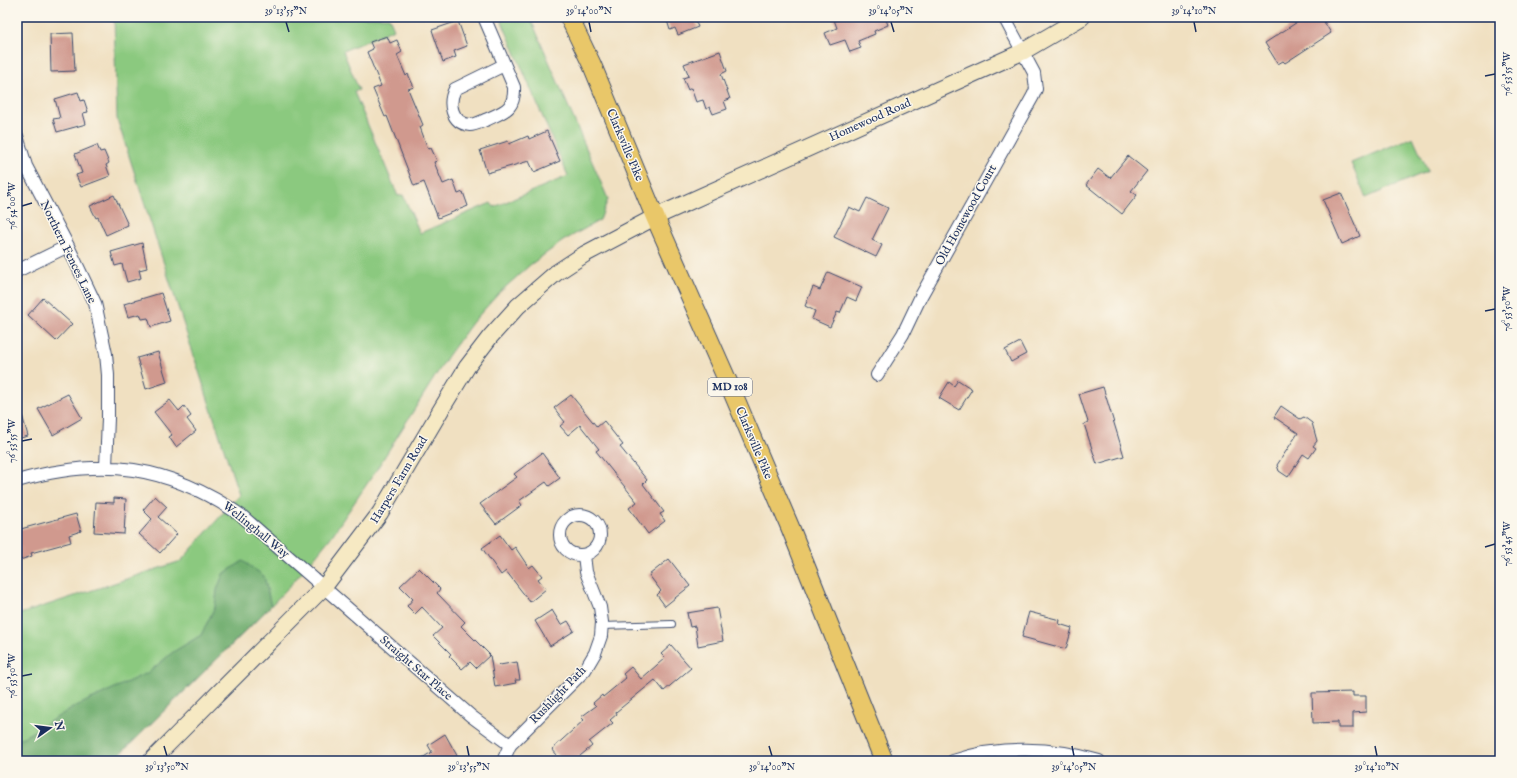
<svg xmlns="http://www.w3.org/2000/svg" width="1517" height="778" font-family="'IM FELL English',serif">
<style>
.green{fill:#8bc97f;stroke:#537c6e}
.forest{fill:#70ad6e;stroke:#466e66}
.building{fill:#d0998e}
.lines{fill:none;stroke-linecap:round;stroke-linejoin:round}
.lane-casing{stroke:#3b4a6d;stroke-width:8}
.street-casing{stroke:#3b4a6d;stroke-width:14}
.secondary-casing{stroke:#3b4a6d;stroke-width:18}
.primary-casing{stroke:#3b4a6d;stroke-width:20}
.lane{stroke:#fff;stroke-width:6}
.street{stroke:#fff;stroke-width:12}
.secondary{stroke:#f6e9c3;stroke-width:16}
.primary{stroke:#e9c769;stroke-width:18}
.ticks{fill:none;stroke:#1b2f5e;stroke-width:1.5}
.labels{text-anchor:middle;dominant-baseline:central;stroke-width:3;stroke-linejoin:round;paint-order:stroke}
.shield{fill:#fbf7ec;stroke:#5e6b89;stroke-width:1}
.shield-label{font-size:11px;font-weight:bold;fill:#1b2f5e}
.street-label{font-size:12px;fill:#1b2f5e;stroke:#fbf7ec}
.neatline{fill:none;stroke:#1b2f5e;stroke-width:1.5}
.ticks-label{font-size:10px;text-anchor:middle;fill:#1b2f5e}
</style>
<rect width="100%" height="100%" fill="#fbf7ec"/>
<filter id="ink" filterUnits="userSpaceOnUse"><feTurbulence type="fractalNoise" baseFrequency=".025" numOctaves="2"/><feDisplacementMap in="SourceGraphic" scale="8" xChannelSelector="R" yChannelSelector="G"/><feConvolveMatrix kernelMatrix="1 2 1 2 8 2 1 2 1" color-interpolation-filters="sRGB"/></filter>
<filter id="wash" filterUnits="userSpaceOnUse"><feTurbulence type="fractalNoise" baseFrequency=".012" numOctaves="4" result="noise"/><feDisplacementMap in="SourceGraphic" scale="16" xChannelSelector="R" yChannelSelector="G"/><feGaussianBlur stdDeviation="0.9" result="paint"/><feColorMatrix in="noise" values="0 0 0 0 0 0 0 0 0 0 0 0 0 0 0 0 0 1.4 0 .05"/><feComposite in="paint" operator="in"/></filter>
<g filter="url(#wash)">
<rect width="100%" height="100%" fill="#f0e0c1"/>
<path class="green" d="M114 17H389L394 29 343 51 359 90 354 92 398 196 403 195 420 233 491 203 494 207 568 176 500 17H530L608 199 600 220 563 241 530 265 500 292 472 323 448 356 373 475 331 537 315 557 286 590 254 623 113 761H17V615L181 561 239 495 117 119Z
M1413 137 1428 171 1366 198 1351 163Z"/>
<path class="forest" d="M243 561 264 576 271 606 113 761H17V741L74 707 149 672 173 652 201 635 215 607 217 590 223 574Z"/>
<g id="blocks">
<path class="building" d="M666 17H701V18L695 20 698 27 678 35 675 28 670 30Z
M833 17H885L888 25 874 31 875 34 858 41 861 48 850 52 845 40 830 45 825 33 837 28Z
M1305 17H1321L1331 33 1285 63 1283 61 1278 64 1265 43Z
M458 21 467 46 454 51 456 57 443 62 432 30Z
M73 33 75 71 51 72 50 34Z
M387 36 390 43 397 40 402 52 397 55 406 76 408 74 414 87 408 89 423 125 420 127 428 149 431 148 437 161 434 162 443 184 453 180 458 194 463 192 468 206 438 218 424 182 414 186 387 116 385 117 373 89 381 86 367 52 373 49 370 42Z
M720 51 727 71 721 74 730 99 724 101 727 109 713 114 710 107 706 109 703 100 696 102 691 88 688 90 683 78 689 76 684 64Z
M78 92 81 101 84 100 88 112 83 113 86 124 57 132 53 119 60 118 55 99Z
M547 131 560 161 534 172 529 161 487 173 480 150 508 141 509 144 528 136 529 139Z
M97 145 100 152 104 151 109 163 106 165 110 176 81 187 76 175 82 173 75 154Z
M1128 156 1147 171 1131 191 1137 195 1122 214 1086 185 1098 169 1110 178Z
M1341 193 1360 236 1342 244 1323 200Z
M114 195 128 225 106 235 98 217 96 218 90 206Z
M867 198 888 208 872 240 882 245 876 257 834 237 849 207 860 212Z
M142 243 147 268 139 270 141 278 127 282 122 264 115 266 111 252Z
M828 272 862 287 856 301 847 297 840 313 837 312 830 327 812 319 815 311 805 306 813 287 820 290Z
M161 293 170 321 151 327 148 318 142 319 140 314 128 317 124 304Z
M43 298 72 324 56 341 28 315Z
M1020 342 1026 354 1011 362 1005 350Z
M158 352 167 382 146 389 137 358Z
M958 380 972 389 959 410 939 398 949 382 954 386Z
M1103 387 1124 456 1097 464 1084 424 1088 422 1079 394Z
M68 394 82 418 53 435 38 409Z
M571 395 597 427 604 421 623 445 620 447 647 480 643 484 664 512 660 514 665 521 648 534 629 508 637 502 596 451 599 449 580 425 568 435 560 426 565 422 554 408Z
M170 400 179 411 184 406 191 416 187 419 196 431 176 447 169 437 172 435 154 412Z
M1281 406 1300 419 1304 417 1312 423 1317 441 1313 446 1316 448 1309 458 1303 454 1288 477 1279 471 1277 465 1298 433 1274 417Z
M17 408H20L28 436 17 439Z
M542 453 560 478 549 486 546 482 519 501 522 505 496 524 480 504 517 477 514 474Z
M155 496 167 507 158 517 177 534 160 553 139 534 152 519 143 510Z
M114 498 126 499 124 534 94 532 96 502 114 503Z
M76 514 81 531 69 535 71 542 31 553 32 556 17 561V530Z
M500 535 511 550 515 547 529 568 533 565 542 576 538 579 546 589 530 602 506 571 501 575 482 548Z
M669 559 690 586 665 606 657 595 661 591 649 575Z
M419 568 440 589 437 593 465 622 461 626 490 655 476 668 470 662 462 669 449 656 451 654 433 636 442 628 422 607 415 614 407 606 413 599 400 586Z
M717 608 723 641 698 646 695 626 690 627 687 613Z
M552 610 561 625 568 621 574 631 550 646 535 621Z
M1029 612 1060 620 1059 624 1072 628 1066 649 1022 637Z
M671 645 691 668 664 691 655 680 616 712 617 714 610 720 613 723 589 742 592 746 574 761H562L552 749 584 720 581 717 596 706 593 703 602 695 603 697 626 678 623 674 631 667 641 679 665 658 661 654Z
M490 655 500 665 517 662 520 680H515L516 683 495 687Z
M1353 692V696H1366V712L1353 713V728H1338V722L1313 723 1312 693Z
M445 734 460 761H417L432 752 428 745Z"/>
</g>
</g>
<g filter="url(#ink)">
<use href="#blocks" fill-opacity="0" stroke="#3b4a6d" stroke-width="1"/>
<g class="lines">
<defs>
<path id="lane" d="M601 626 672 624"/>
<path id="street" d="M484 17 514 87C515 109 505 111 488 119 482 121 476 125 470 125 451 123 448 103 455 89L504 65
M17 136 26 166 68 246 95 303 106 354 108 375V418L106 467
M17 271 68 246
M877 375 903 334 921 296 1033 96 1036 89 1034 73 1004 17
M17 481C102 456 168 465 242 516L471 716 510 745
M560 535a20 20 0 1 1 40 0a20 20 0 1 1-40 0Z
M503 761 510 745 585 670 595 653 601 636 602 622 600 607 586 572 584 555
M953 761C999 745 1053 747 1099 761"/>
<path id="secondary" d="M151 761 324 587 380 513 442 408 467 367 490 337 518 306 556 273 585 254 655 217 1022 52 1082 17"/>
<path id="primary" d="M569 17 592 65 655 217 732 391 790 527 884 761"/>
</defs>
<use href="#lane" class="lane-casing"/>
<use href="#street" class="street-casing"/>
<use href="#secondary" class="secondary-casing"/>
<use href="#primary" class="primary-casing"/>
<use href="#lane" class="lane"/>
<use href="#street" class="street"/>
<use href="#secondary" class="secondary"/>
<use href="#primary" class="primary"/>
</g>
</g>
<path class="ticks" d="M286 22 289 32M589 22 591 32M891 22 894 32M1194 22 1196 32M1485 76 1495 74M22 206 32 203M1485 311 1495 309M22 441 32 439M1485 547 1495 544M22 676 32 674M164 746 167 756M467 746 469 756M769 746 772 756M1072 746 1074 756M1375 746 1377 756"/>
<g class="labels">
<rect class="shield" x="708" y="378" width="44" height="18" rx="3"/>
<g class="shield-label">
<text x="730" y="387">MD 108</text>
</g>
<g class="street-label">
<text transform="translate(870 120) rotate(-24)">Homewood Road</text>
<text transform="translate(625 145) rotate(67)">Clarksville Pike</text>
<text transform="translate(966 215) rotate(-61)">Old Homewood Court</text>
<text transform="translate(68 252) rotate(64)">Northern Fences Lane</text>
<text transform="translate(754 443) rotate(67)">Clarksville Pike</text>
<text transform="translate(399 480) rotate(-59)">Harpers Farm Road</text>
<text transform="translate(256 530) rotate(39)">Wellinghall Way</text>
<text transform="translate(416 668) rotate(41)">Straight Star Place</text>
<text transform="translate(558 695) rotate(-46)">Rushlight Path</text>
</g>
</g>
<rect width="1517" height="778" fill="none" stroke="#fbf7ec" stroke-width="44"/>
<g transform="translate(50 728) rotate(76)" stroke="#fbf7ec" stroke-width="3" paint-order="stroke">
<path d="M0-3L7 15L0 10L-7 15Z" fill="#1b2f5e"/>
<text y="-6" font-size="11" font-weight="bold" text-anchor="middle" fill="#1b2f5e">N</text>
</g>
<rect x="22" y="22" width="1473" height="734" class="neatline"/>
<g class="ticks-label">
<text x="286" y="14">39°13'55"N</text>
<text x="589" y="14">39°14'00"N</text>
<text x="891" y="14">39°14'05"N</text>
<text x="1194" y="14">39°14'10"N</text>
<text transform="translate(1506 74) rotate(-90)" y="4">76°53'55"W</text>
<text transform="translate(11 206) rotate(-90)" y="4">76°54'00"W</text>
<text transform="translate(1506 309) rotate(-90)" y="4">76°53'50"W</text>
<text transform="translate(11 441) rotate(-90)" y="4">76°53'55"W</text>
<text transform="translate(1506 544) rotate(-90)" y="4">76°53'45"W</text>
<text transform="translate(11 676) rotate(-90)" y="4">76°53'50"W</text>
<text x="167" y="770">39°13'50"N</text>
<text x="469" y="770">39°13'55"N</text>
<text x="772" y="770">39°14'00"N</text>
<text x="1074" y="770">39°14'05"N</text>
<text x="1377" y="770">39°14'10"N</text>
</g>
</svg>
